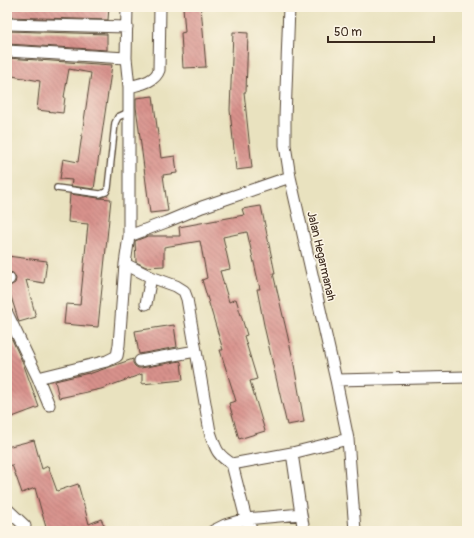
<svg xmlns="http://www.w3.org/2000/svg" width="474" height="538" font-family="Pangolin,sans-serif">
<style>
.building{fill:url(#building-back-hatch)}
.lines{fill:none;stroke-linecap:round;stroke-linejoin:round}
.lane-casing{stroke:#554636;stroke-width:8}
.street-casing{stroke:#554636;stroke-width:13}
.lane{stroke:#fff;stroke-width:5.5}
.street{stroke:#fff;stroke-width:11}
.labels{text-anchor:middle;dominant-baseline:central;stroke-width:3;stroke-linejoin:round;paint-order:stroke}
.street-label{font-size:12px;fill:#3b2a1e;stroke:#fcf5e5}
</style>
<defs>
<pattern id="building-back-hatch" width="6" height="6" patternUnits="userSpaceOnUse"><rect width="6" height="6" fill="#d8928c"/><path d="M-1 5l2 2M0 0l6 6M5-1l2 2" fill="none" stroke="#b07772"/></pattern>
</defs>
<rect width="100%" height="100%" fill="#fcf5e5"/>
<filter id="ink" filterUnits="userSpaceOnUse"><feTurbulence type="fractalNoise" baseFrequency=".025" numOctaves="2"/><feDisplacementMap in="SourceGraphic" scale="8" xChannelSelector="R" yChannelSelector="G"/><feConvolveMatrix kernelMatrix="1 2 1 2 8 2 1 2 1" color-interpolation-filters="sRGB"/></filter>
<filter id="wash" filterUnits="userSpaceOnUse"><feTurbulence type="fractalNoise" baseFrequency=".012" numOctaves="4" result="noise"/><feDisplacementMap in="SourceGraphic" scale="16" xChannelSelector="R" yChannelSelector="G"/><feGaussianBlur stdDeviation="0.9" result="paint"/><feColorMatrix in="noise" values="0 0 0 0 0 0 0 0 0 0 0 0 0 0 0 0 0 1.4 0 .05"/><feComposite in="paint" operator="in"/></filter>
<g filter="url(#wash)">
<rect width="100%" height="100%" fill="#e9e2bf"/>
<g id="blocks">
<path class="building" d="M7 7H109L108 20 7 17Z
M183 7H201L206 67 183 68 181 33 185 32Z
M7 31 107 34V50L7 44Z
M233 32 248 33 246 92H244L252 168 236 170 230 110Z
M7 58 112 65 94 189 71 186 72 180 60 179 63 159 78 162 91 73 69 69 64 97H65L63 113 37 110 40 81 7 75Z
M153 96 161 158 175 156 177 173 163 175 168 211 150 213 136 107V98Z
M70 194 99 198 111 199 98 327 64 324 66 304 80 305 88 224 68 222Z
M261 206 275 273H273L293 359 304 422 287 425 265 330 257 289H260L247 232 223 237 230 269 220 271 229 302 236 299 247 335 244 336 257 379 250 381 265 431 239 439 229 403 236 401 220 350H223L202 280 207 278 200 241 164 247V266L146 267 136 262 135 241 148 236H180L179 227 244 215 242 209Z
M7 256 47 261 44 283 26 280 36 317 19 322 8 287 15 283 16 279 15 276 13 273 10 272H7Z
M174 325 177 347 139 354 135 331Z
M7 329 23 363 39 407 7 419Z
M133 359V363L135 366 138 368H141L180 361 181 362 183 380 142 384V374L101 389 59 398 55 381 89 373V374Z
M34 440 42 469 48 466 57 491 78 484 89 524 101 519 107 531H47L35 488 22 493 12 465 7 466V447Z"/>
</g>
</g>
<g filter="url(#ink)">
<use href="#blocks" fill-opacity="0" stroke="#554636" stroke-width="1"/>
<g class="lines">
<defs>
<path id="lane" d="M57 188 100 194 106 192 108 188 115 123 118 117 129 112"/>
<path id="street" d="M127 7 126 58 129 87V236L125 264 151 277 176 286 184 291 187 299 210 432C216 449 216 454 232 464L292 453 348 439
M289 7 285 118V145L290 177 336 380 348 439 355 531
M7 24 127 27
M7 51 126 58
M129 87C140 84 155 82 159 70L160 7
M129 236 166 222 202 207 290 177
M7 280 9 279
M146 304 151 277
M7 313 38 378 107 361 117 356 119 345 125 264
M140 361 196 351
M38 378 49 405
M336 380 467 377
M232 464 246 519 252 531
M7 509 25 526
M301 514 304 531
M213 531 225 525 246 519 301 514 292 453"/>
</defs>
<use href="#lane" class="lane-casing"/>
<use href="#street" class="street-casing"/>
<use href="#lane" class="lane"/>
<use href="#street" class="street"/>
</g>
</g>
<g class="labels">
<g class="street-label">
<text transform="translate(321 256) rotate(77)">Jalan Hegarmanah</text>
</g>
</g>
<rect width="474" height="538" fill="none" stroke="#fcf5e5" stroke-width="24"/>
<path d="M328 36v6h106v-6" fill="none" stroke="#3b2a1e" stroke-width="2"/>
<text x="334" y="36" font-size="12" fill="#3b2a1e" stroke="#fcf5e5" stroke-width="3" paint-order="stroke">50 m</text>
</svg>
